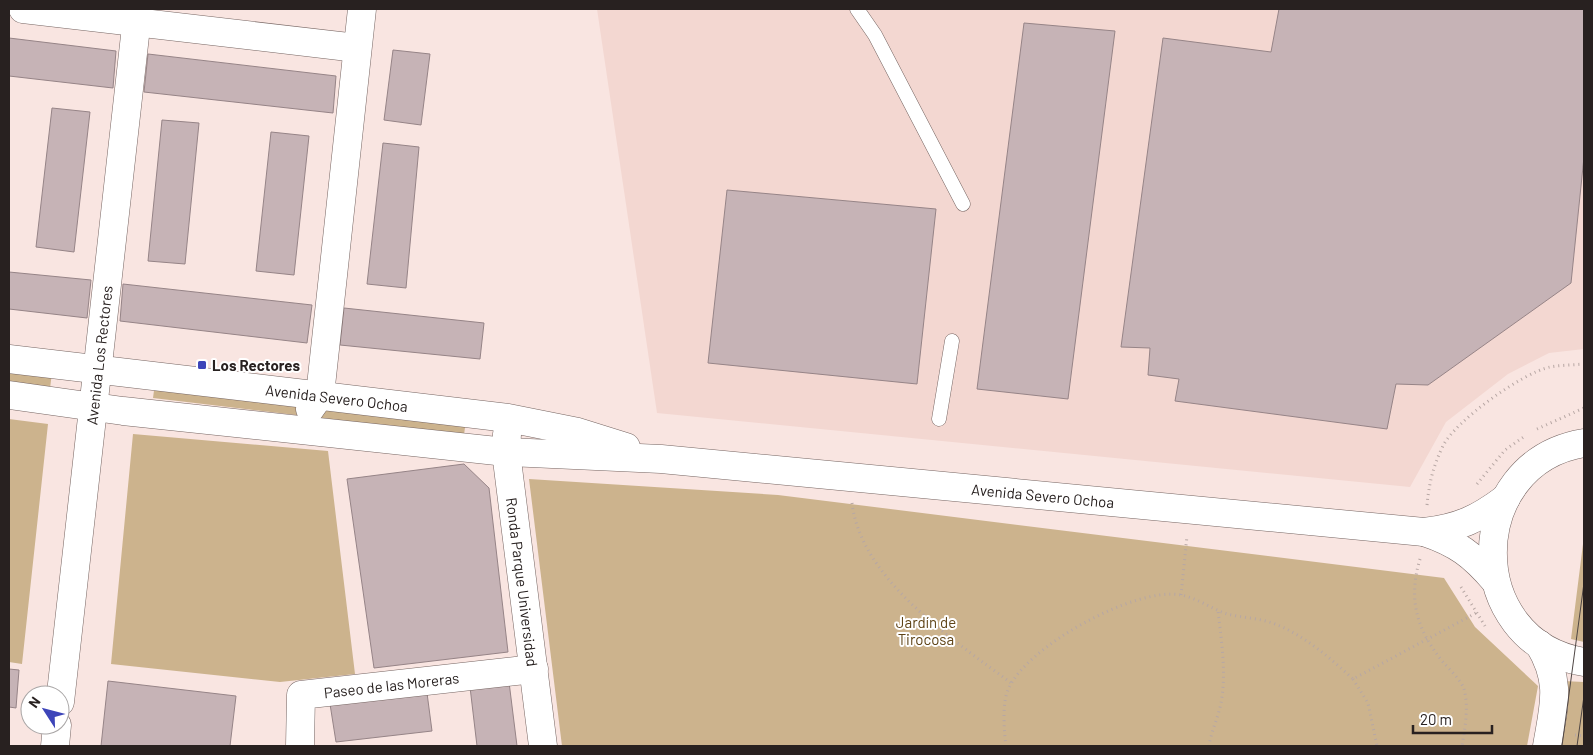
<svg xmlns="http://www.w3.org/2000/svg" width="1593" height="755" font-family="Barlow,sans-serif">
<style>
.built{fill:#f3d7d1}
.green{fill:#ccb38d}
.building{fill:#c6b3b6;stroke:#968487}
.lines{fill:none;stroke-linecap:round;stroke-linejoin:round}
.lane-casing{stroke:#766562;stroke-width:15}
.street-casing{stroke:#766562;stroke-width:29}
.path{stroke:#b7a7a4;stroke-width:3;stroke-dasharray:1 4;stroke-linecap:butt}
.lane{stroke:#fff;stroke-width:14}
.street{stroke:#fff;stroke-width:28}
.tram{stroke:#4f4644;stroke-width:1}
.poi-dot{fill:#3d45b9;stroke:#fff;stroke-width:2}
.labels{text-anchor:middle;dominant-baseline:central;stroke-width:4;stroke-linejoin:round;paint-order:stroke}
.street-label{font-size:15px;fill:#282120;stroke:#fff}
.poi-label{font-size:15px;font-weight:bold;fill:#282120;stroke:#fff;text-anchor:start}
.park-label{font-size:15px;fill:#5f4417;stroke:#fff}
</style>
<rect width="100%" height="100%" fill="#f9e5e1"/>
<path class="built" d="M597 9H1584V349L1549 353 1508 374 1446 422 1410 487 657 413Z"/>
<path class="green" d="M9 367 52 372 50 389 9 385Z
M155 383 466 420 464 435 153 398Z
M9 419 48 424 22 664 9 662Z
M133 434 328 451 355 674 280 682 111 664Z
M529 479 778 495 1444 578 1475 627 1538 686 1527 746H562Z
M1584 536V642L1571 639Z
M1563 681 1584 682V746H1552Z"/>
<path class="building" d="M1279 9H1584V157L1571 283 1428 385 1396 384 1387 429 1175 401 1179 379 1148 375 1150 348 1121 347 1163 38 1271 52Z
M1024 23 1115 31 1068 399 977 389Z
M9 38 116 51 113 88 9 76Z
M393 50 430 54 421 125 384 120Z
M148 54 336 76 333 113 144 92Z
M52 108 90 112 74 252 36 247Z
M162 120 199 123 185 264 148 261Z
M271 132 309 136 294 275 256 271Z
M383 143 419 147 406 288 367 284Z
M727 190 936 209 917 384 708 363Z
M9 272 91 280 87 318 9 309Z
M123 284 312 305 307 343 120 321Z
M344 308 484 323 480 359 340 345Z
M464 464 489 488 508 652 374 668 347 479Z
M9 669 19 670 16 708 9 707Z
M108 681 236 696 230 746H101Z
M509 682 517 746H477L470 687Z
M427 693 432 731 336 742 330 704Z"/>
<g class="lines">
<defs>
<path id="lane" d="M857 9 875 35 963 204
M939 419 952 341"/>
<g id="street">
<path d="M23 9 357 48"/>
<path id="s1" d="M9 359 508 418 578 432 626 447"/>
<path id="s2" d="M9 395 123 411 506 452 661 459 1424 532C1459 528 1478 519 1506 498"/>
<path d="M310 409 320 395 362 9"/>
<path id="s3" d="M507 434 506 452 543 746"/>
<path d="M1584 443C1463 463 1462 642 1584 662"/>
<path d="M1424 532C1457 543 1473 555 1495 581"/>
<path d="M1539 644C1562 682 1554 705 1547 746"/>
<path id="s4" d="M60 702 138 9"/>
<path d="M55 746 57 725"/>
<path id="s5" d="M300 746 301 695 534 669"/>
</g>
</defs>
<use href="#lane" class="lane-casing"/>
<use href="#street" class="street-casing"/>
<path class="path" d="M1537 429 1584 408
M1477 484 1505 450 1525 436
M852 503C861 580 954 640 1011 683
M1427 505C1429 484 1433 466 1443 446 1455 421 1522 373 1550 367 1561 365 1573 365 1584 364
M1420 559C1408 599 1416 629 1443 662 1449 669 1461 680 1464 689 1469 707 1465 728 1462 746
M1461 587 1485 626
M1181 595 1187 536
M1353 679 1368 703 1377 746
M1575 735 1584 736
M1006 746C1004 732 1002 703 1008 690 1025 647 1136 586 1181 595 1197 598 1212 609 1227 614 1243 618 1260 618 1275 624 1304 635 1330 658 1353 679L1476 613
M1209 746C1211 731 1220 714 1222 697 1226 668 1221 639 1218 610"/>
<use href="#lane" class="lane"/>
<use href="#street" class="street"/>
<path class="tram" d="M1562 746 1584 583
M1577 746 1584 696"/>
</g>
<rect class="poi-dot" x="197" y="360" width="10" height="10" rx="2.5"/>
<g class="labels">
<g class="street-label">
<text stroke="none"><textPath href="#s4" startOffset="349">Avenida Los Rectores</textPath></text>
<text stroke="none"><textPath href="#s1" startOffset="330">Avenida Severo Ochoa</textPath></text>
<text stroke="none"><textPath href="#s2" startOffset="1039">Avenida Severo Ochoa</textPath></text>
<text stroke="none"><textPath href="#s3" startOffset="149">Ronda Parque Universidad</textPath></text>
<text stroke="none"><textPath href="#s5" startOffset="142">Paseo de las Moreras</textPath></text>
</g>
<g class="poi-label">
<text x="212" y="365">Los Rectores</text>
</g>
<g class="park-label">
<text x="926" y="622">Jardín de<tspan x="926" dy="17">Tirocosa</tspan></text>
</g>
</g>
<rect width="1593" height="755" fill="none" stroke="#282120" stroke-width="20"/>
<g transform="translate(45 710) rotate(306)"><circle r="24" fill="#ffffff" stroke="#a9a6a6"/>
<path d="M0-4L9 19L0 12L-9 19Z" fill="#3d45b9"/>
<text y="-8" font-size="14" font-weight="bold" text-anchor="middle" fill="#282120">N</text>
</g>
<path d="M1413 725v8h79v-8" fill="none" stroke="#282120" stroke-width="2.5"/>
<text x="1420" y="725" font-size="15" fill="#282120" stroke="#ffffff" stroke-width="4" paint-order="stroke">20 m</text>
</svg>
